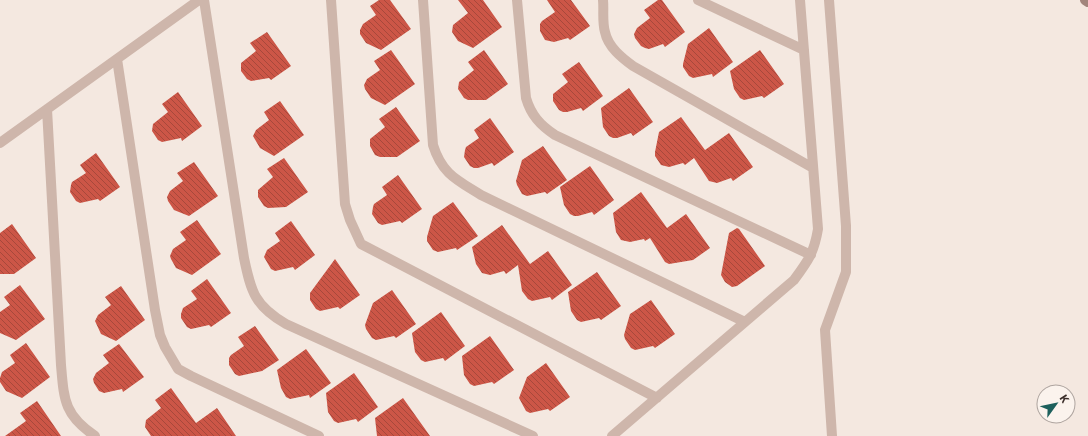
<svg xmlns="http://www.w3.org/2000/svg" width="1088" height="436" font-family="'Noto Sans',sans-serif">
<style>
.building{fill:url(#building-back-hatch)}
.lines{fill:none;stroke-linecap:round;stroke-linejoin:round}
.minor{stroke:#ceb6ab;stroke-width:10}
.secondary{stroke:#a2857c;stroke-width:10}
</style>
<defs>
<pattern id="building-back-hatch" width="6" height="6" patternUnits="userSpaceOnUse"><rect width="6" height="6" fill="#cc5647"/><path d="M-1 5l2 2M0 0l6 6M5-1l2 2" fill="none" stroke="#a7483b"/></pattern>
</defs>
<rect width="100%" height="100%" fill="#f4e8e0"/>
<path class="building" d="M379 0H390L411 29 381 50 366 43 360 34V30L363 24 376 15 370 6Z
M458 0H483L502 27 473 48 458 41 452 32 453 25 468 13Z
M547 0H571L590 26 570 40 568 38 554 42 545 40 540 31V24L542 21 555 12Z
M658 0H662L685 32 665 47 663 44 649 49 645 48 641 46 635 38 634 34 637 28 650 18 644 10Z
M709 28 733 62 713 77 712 74 693 78 689 76 683 67V64L688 44Z
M267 32 291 66 271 80 269 78 251 81 247 79 241 71V63L256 51 250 43Z
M391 50 415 84 385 105 371 98 365 89 364 85 367 79 380 70 374 61Z
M484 50 508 84 486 100H468L464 98 458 89 459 82 474 70 468 62Z
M760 50 784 84 764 98 762 96 744 100 740 98 734 89 730 71Z
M579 62 603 96 583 111 581 108 567 112H563L559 110 553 101V94L568 82 562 74Z
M629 88 653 122 633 136 631 133 617 138H613L609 136 603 127 601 108Z
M178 92 202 126 182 141 181 138 162 142 158 140 152 131 153 124 168 112 162 104Z
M280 101 304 135 274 156 260 148 253 136 256 130 269 120 264 112Z
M396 107 420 141 397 157H380L375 155 370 146V139L385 127 379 119Z
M681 117 705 150 729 133 753 167 733 181 731 178 717 183 709 181 694 158 685 165 683 163 669 167 661 165 655 156V152L659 132Z
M490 118 514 152 494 166 492 163 478 168H474L470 166 464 157 465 150 466 147 479 138 474 130Z
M543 146 567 180 547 194 545 192 527 196 522 194 517 185 516 181 522 160Z
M96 153 120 187 100 201 98 199 80 203 76 201 70 192 71 185 72 182 86 173 80 165Z
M284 158 308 192 286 207 268 208 264 206 258 197V190L273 177 267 169Z
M194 162 218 196 189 216 174 210 168 201 167 197 170 191 183 181 177 173Z
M590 166 614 200 594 215 592 212 578 216H574L570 214 564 205 560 187Z
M398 175 422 209 402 223 400 221 382 225 378 223 372 214 373 207 374 204 387 195 382 187Z
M641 192 667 228 686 214 710 248 693 260 669 264 665 262 650 238 645 241 644 239 630 242 621 240 616 232 613 213Z
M453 202 478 236 457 250 456 248 438 252 433 250 427 241V237L433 216Z
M197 220 221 254 192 275 176 268 171 259 170 256 173 249 186 240 180 232Z
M291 221 315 255 295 270 293 267 275 271 271 269 264 257 267 250 280 241 275 233Z
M12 224 36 258 14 274H0V233Z
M502 225 530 264 548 251 572 285 552 300 550 297 532 301 528 299 522 291 518 265 506 274 504 271 490 275 482 273 476 264 472 247Z
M737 228 739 229 765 266 737 286 732 287 725 282 721 275 729 233Z
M335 259 360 295 340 309 338 307 320 311 316 309 310 300V293Z
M597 272 621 306 601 320 599 318 581 322 577 320 571 311 568 292Z
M207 279 231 313 211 327 209 325 191 329 187 327 181 318V314L183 308 197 299 191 291Z
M20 285 45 319 16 340 0 333V312L10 305 4 297Z
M121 286 145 320 116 341 101 334 95 321 98 315 111 305 105 297Z
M392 290 416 324 396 338 394 336 376 340 372 338 366 329 365 325 373 303Z
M651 300 675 334 655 348 653 346 635 350 631 348 625 339 624 335 630 314Z
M441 312 465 346 445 361 443 358 425 362 421 360 415 352 412 333Z
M255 326 279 360 262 371 239 376 235 374 229 365V358L231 355 244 346 238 337Z
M490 336 514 370 494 384 492 382 474 386 470 384 464 375 462 356Z
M26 343 50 377 22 398 6 391 0 382V378L2 372 15 363 10 355Z
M119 344 144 377 123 392 122 389 104 393 99 391 94 383 93 379 96 373 109 363 103 355Z
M306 349 331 383 310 398 309 395 290 399 286 397 281 388 277 370Z
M546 363 570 397 550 411 548 409 530 413 526 411 519 398 527 377Z
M354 373 378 407 358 422 356 419 338 423 334 421 328 412 326 393Z
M171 388 196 423 217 408 236 436H151L145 427 146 420 161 408 155 400Z
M403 398 430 436H377L375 418Z
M37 401 61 436H5L26 421 20 413Z"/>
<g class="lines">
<path class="minor" d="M204 0 244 258C251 292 255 306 286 324L533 436
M331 0 345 204 350 220 361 244 657 398
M423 0 433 145C442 174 457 180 481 195L745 322
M517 0 526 98C531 115 540 125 555 135L811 255
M603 0C604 10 602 22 605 32 608 47 622 58 633 66L813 168
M698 0 804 50
M829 0 846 226V272L825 330 832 436
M117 59 155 310 160 335 165 347 178 369 191 376 319 436
M47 109 61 365C64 400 64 415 95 436
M0 143 199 0
M612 436 794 280C808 261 814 253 818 229L800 0"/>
<path class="secondary" d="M1085 0 1088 2"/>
</g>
<g transform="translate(1056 404) rotate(57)"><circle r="19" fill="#fbf3ed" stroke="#aea49f"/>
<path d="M0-3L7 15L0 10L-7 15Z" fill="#1d605c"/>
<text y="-6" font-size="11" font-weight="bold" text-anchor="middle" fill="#3b2e2a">K</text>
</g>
</svg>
